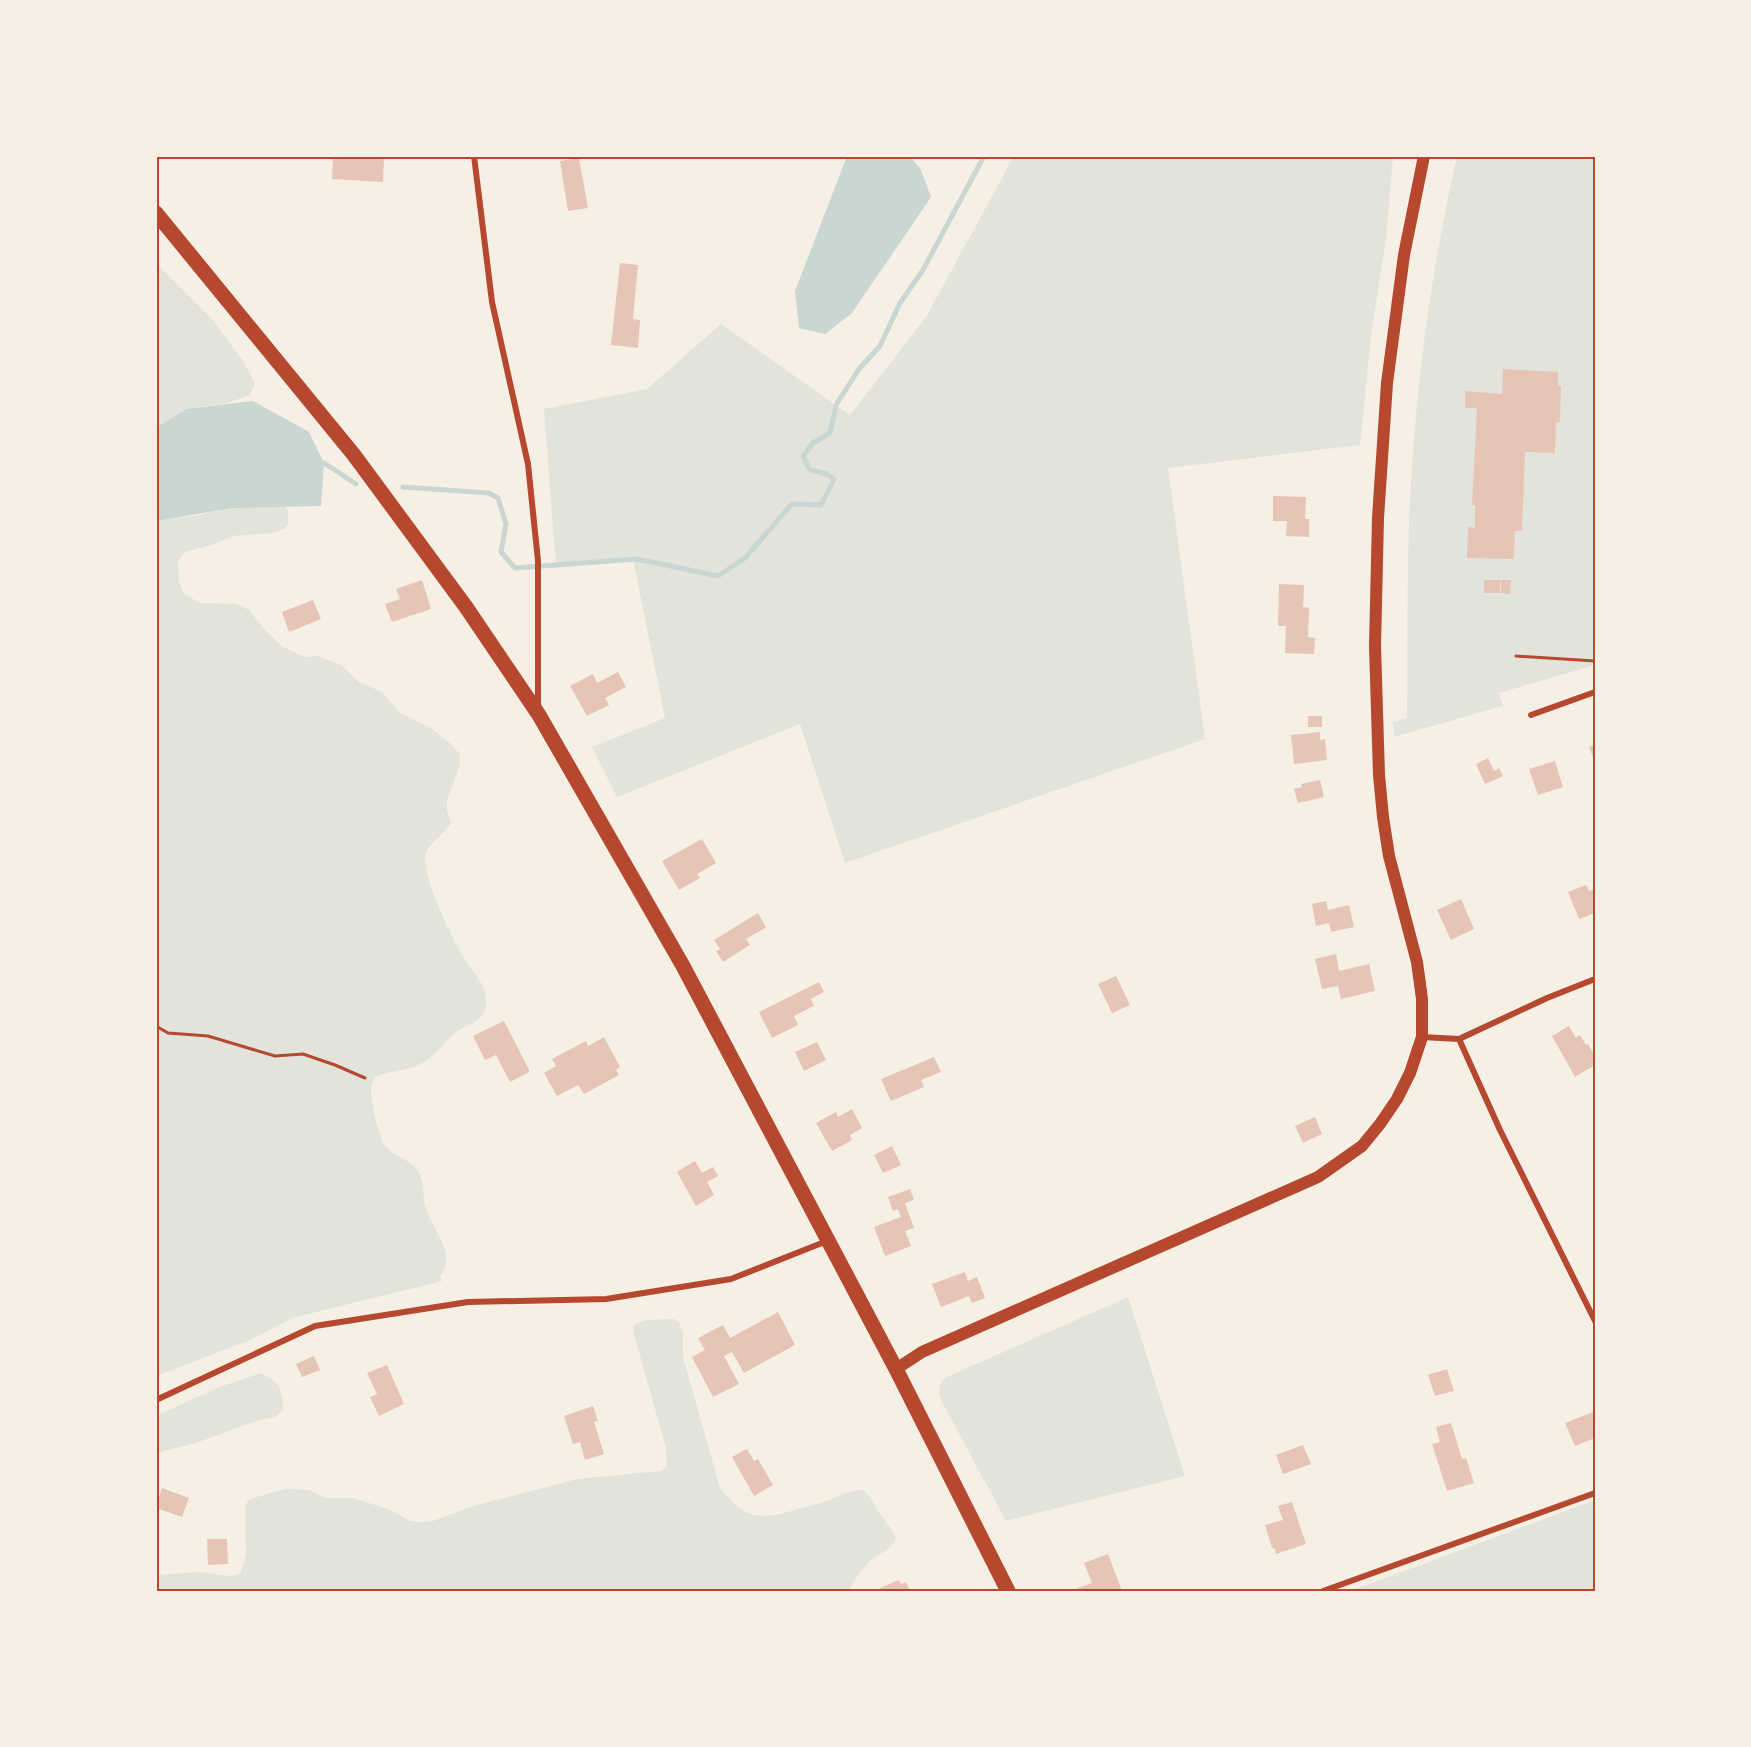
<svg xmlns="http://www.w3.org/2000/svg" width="1751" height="1747" font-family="Rubik,sans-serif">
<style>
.green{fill:#e2e4dc}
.water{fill:#c9d6d2}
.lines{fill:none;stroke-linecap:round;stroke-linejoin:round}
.stream{stroke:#c9d6d2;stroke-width:5}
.building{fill:#e6c5b7}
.path{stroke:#b5482f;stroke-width:3}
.minor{stroke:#b5482f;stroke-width:6}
.secondary{stroke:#b5482f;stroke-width:12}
.primary{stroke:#b5482f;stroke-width:15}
.neatline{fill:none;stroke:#b5482f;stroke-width:2}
</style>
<rect width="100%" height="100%" fill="#f6efe4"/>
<path class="green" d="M1014 156H1393L1386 239 1371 336 1360 445 1168 468 1205 739 845 863 800 724 617 797 592 747 665 718 633 559 556 567 544 409 647 389 721 324 850 415 926 317Z
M1457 156H1595V665L1499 693 1503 706 1394 737 1393 722 1407 718C1408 630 1406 541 1413 453 1420 353 1435 254 1457 156Z
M156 263 212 319 243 361 255 383 250 395 228 403 193 408 156 431Z
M234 506H285L288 511V524L284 529 273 533 232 536 215 544 185 552 178 561 179 581 183 593 200 603 237 604 249 610 265 630 283 647 305 657 318 656 341 665 359 682 382 692 399 712 431 728 451 744 459 753 460 765 447 800V811L451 823C445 833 431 843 427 850 417 869 453 939 463 957 470 969 482 980 485 992 487 1000 487 1008 483 1014 476 1024 465 1026 456 1032 443 1042 435 1058 418 1065 404 1072 389 1070 375 1077 373 1081 371 1086 371 1091 371 1102 379 1140 387 1148 397 1158 411 1159 419 1173 425 1185 422 1197 426 1209 433 1229 458 1257 440 1276L442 1281 292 1318 248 1341 156 1376V514C181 523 209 512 234 506Z
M1128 1297 1185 1476 1006 1521 940 1398C938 1388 939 1383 947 1377Z
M674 1319 679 1322 683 1333V1357L720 1488C746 1522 764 1520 801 1508 812 1505 822 1503 832 1499 844 1494 851 1490 863 1490 872 1497 874 1505 880 1514 886 1522 892 1529 896 1538 892 1551 876 1554 868 1563 861 1571 853 1581 849 1591H156V1575L200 1572 229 1576 240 1574 246 1555 245 1506 248 1501 253 1498 285 1489 309 1490 324 1498H353L388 1509 410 1521 421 1522 433 1521 473 1506 577 1479 660 1471 667 1466 666 1448 633 1331 634 1325 645 1320Z
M261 1373C282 1384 280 1387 284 1409L275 1417 256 1421 196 1443 156 1453V1416L219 1387Z
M1595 1500V1591H1350Z"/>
<path class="water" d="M847 156H909L920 168 931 197 852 313 825 334 799 328 795 291Z
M253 401 309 432 324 463 321 506 232 508 156 521V428L186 409Z"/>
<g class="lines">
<path class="stream" d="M319 463H324L356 484
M403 487 489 493 498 498 506 524 501 552 515 568 637 559 718 576 745 558 792 504 821 505 834 479 827 474 810 470 803 456 813 443 830 433 836 405 859 369 880 346 900 303 923 270 984 156"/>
</g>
<path class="building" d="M333 156H384L383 182 332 179Z
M579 158 588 208 568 211 560 161Z
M620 263 638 265 633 319 640 320 638 348 611 345Z
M1503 369 1558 372V386H1561L1560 422H1556L1555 453 1525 452 1522 531H1515L1514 559 1467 558 1468 527 1475 528V505H1472L1477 408H1465V391L1502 394Z
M1273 496 1306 497 1305 519H1309V537L1286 536 1287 521H1273Z
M422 580 431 609 392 622 385 604 400 599 396 589Z
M1484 580H1500V593H1484Z
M1501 580H1511L1510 594 1501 593Z
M1279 584 1304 585 1303 607 1309 608 1308 637 1315 638 1314 654 1285 653 1286 626H1278Z
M313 600 321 619 289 632 282 612Z
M618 672 626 687 605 698 609 705 587 716 570 686 593 674 597 683Z
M1308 716H1322V727H1308Z
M1320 732V740L1325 739 1327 760 1294 764 1291 735Z
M1595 745V762L1589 747Z
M1488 758 1494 771 1499 768 1503 776 1485 784 1476 764Z
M1555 761 1563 787 1538 795 1529 769Z
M1320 780 1324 797 1298 803 1294 789 1302 787 1301 784Z
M702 839 716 863 697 874 700 878 679 890 662 861Z
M1586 885 1589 891 1595 889V913L1579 919 1568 892Z
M1461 899 1474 929 1451 940 1437 910Z
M1326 901 1328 910 1349 905 1354 927 1331 932 1329 923 1316 926 1312 904Z
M758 913 766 927 746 939 750 945 723 962 716 951 720 949 714 940Z
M1336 954 1339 971 1369 964 1375 991 1341 999 1338 986 1322 989 1315 959Z
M1116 976 1130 1005 1112 1013 1098 984Z
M819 982 824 992 811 999 814 1006 794 1016 798 1025 772 1038 759 1012Z
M504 1021 529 1070V1072L510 1082 496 1055 485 1060 473 1036Z
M1569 1026 1576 1038 1580 1035 1586 1045 1588 1044 1595 1057V1065L1575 1077 1552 1036Z
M604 1037 620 1067 616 1070 619 1075 584 1094 578 1085 557 1096 544 1073 556 1066 552 1059 586 1041 588 1046Z
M817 1042 826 1060 804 1071 795 1052Z
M934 1057 941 1072 921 1080 924 1087 891 1101 881 1079Z
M852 1109 862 1128 850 1135 852 1140 832 1151 816 1123 836 1112 838 1117Z
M1315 1117 1322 1134 1303 1143 1295 1126Z
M892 1146 901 1165 883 1173 874 1155Z
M695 1161 702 1173 713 1167 718 1176 707 1182 714 1195 696 1206 677 1172Z
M910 1189 914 1200 905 1203 914 1228 905 1231 911 1246 885 1256 874 1227 901 1217 898 1209 893 1211 888 1197Z
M965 1272 968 1281 977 1277 985 1298 972 1303 969 1296 941 1307 932 1284Z
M778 1312 795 1345 744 1373 732 1352 724 1356 739 1384 713 1397 692 1357 705 1350 698 1338 723 1325 730 1338Z
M314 1356 320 1370 302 1377 296 1364Z
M387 1365 404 1404 379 1416 370 1397 377 1394 367 1373Z
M1447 1369 1454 1391 1435 1396 1428 1375Z
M593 1406 598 1421 594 1422 604 1454 585 1460 580 1442 573 1444 564 1416Z
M1593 1412 1595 1438 1575 1446 1565 1423Z
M1451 1423 1462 1459 1466 1458 1474 1483 1447 1491 1432 1444 1440 1442 1436 1427Z
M1303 1445 1311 1464 1283 1474 1276 1455Z
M747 1449 754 1461 758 1459 773 1485 754 1496 732 1457Z
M162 1488 189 1498 182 1517 156 1508Z
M1292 1502 1306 1544 1276 1554 1275 1549 1272 1548 1265 1525 1283 1520 1278 1506Z
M207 1539H227L228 1564 208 1565Z
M1108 1554 1122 1591H1070L1092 1583 1084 1563Z
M899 1580 901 1584 906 1582 910 1591H881L880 1588Z"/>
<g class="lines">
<path class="path" d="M1516 656 1595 661
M156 1026 168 1033 208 1036 275 1056 303 1054 335 1065 365 1078"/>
<path class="minor" d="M474 156 492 302 528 464 538 561V708
M1531 715 1595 692
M1422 1037 1459 1039 1547 998 1595 979
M1459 1039 1500 1130 1595 1321
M156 1400 315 1326 468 1302 606 1299 731 1279 827 1241
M1323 1591 1595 1493"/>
<path class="secondary" d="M896 1369 922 1352 1318 1177 1362 1146 1380 1124 1397 1099 1410 1073 1422 1037V999L1417 962 1389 856 1383 817 1379 775 1375 646 1378 518 1387 383 1404 255 1424 156"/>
<path class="primary" d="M156 213 354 455 466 607 539 715 683 966 896 1369 1008 1591"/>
</g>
<rect width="1751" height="1747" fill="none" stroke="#f6efe4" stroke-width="315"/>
<rect x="158" y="158" width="1436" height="1432" class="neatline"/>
</svg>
